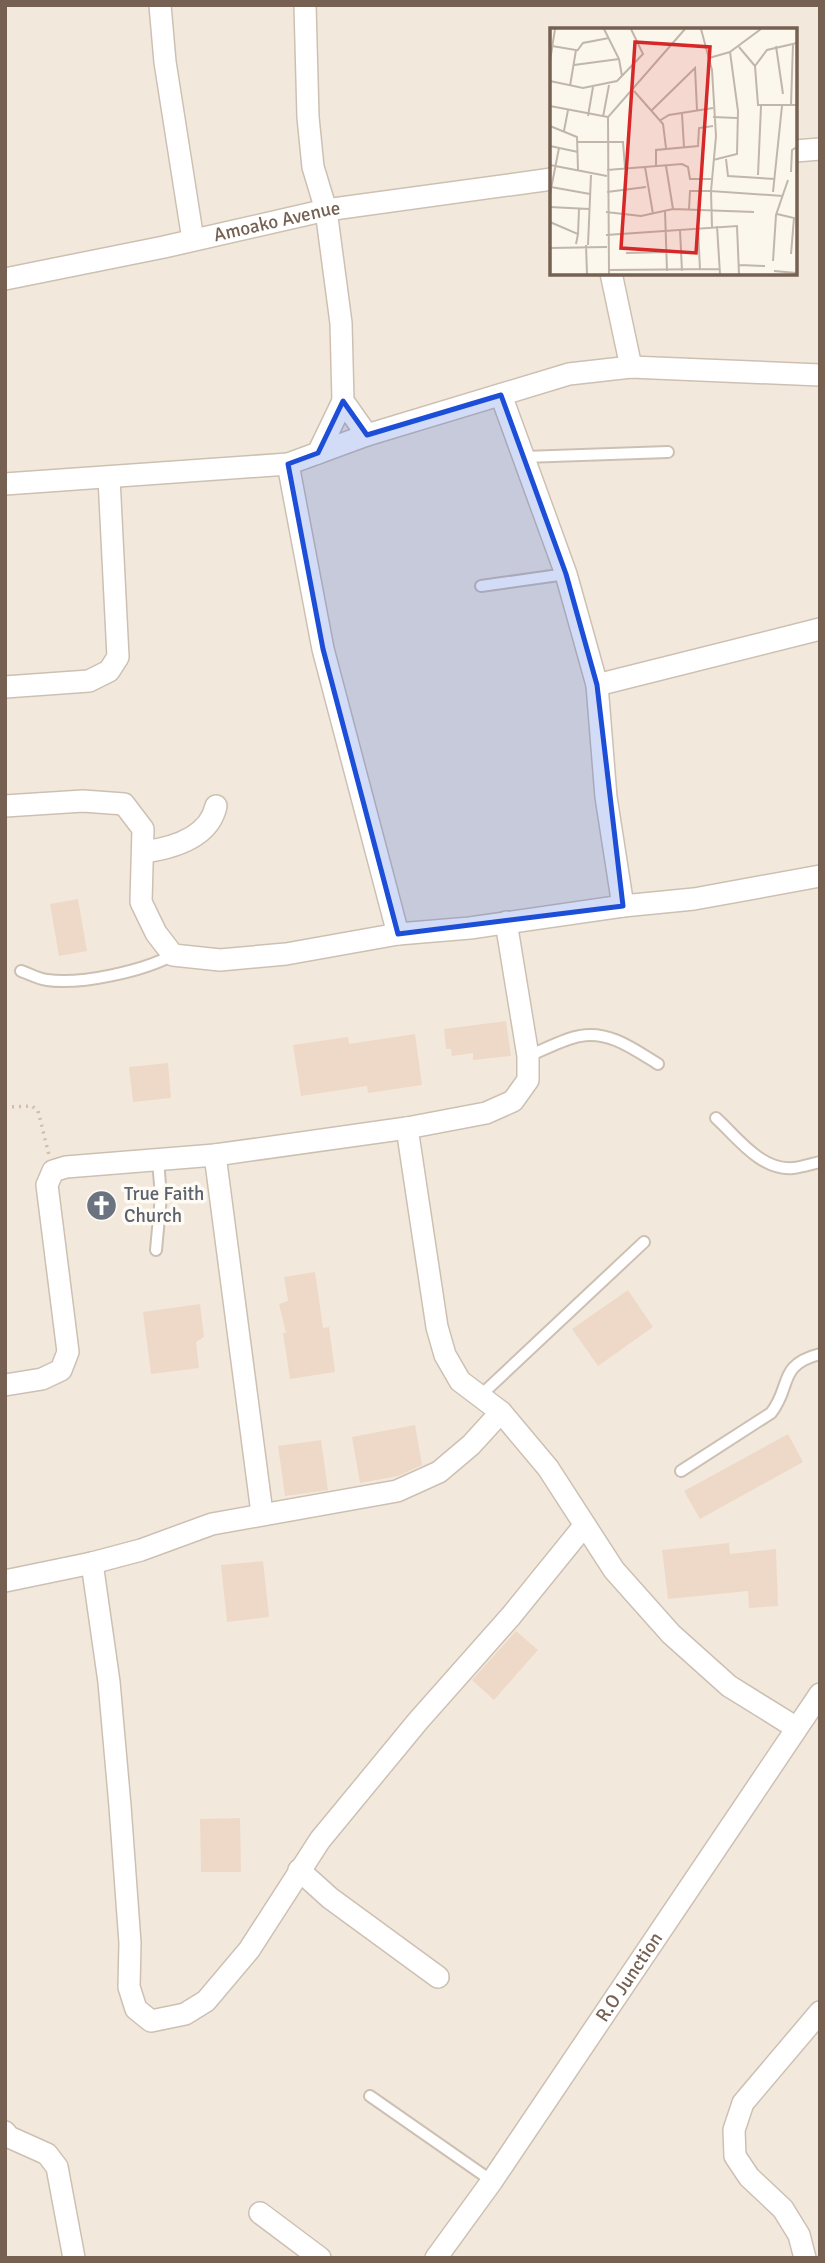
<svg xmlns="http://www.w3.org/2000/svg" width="825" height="2263" font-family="Signika,sans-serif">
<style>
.residential{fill:#f2e9dc;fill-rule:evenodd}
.building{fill:#eed9c8}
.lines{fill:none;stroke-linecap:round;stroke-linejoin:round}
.lane-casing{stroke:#cdc0b3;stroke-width:14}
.street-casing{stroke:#cdc0b3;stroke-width:24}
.path{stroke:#d3bdaa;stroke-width:3.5;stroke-dasharray:2 5;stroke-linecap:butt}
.lane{stroke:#fff;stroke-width:10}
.street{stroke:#fff;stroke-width:21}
.marked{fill:#1d4ed8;fill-opacity:0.2;stroke:#1d4ed8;stroke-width:5;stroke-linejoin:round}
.labels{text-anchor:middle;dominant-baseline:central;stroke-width:7;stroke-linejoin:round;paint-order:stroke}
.street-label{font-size:19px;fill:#756052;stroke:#fefaf4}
.worship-label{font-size:19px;fill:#5b616d;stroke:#fefaf4;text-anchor:start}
.inset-road{fill:none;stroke:#c1b6aa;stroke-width:2}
.view{fill:#d62828;fill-opacity:0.15;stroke:#d62828;stroke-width:3.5}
.inset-edge{fill:none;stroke:#756052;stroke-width:3.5}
</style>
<rect width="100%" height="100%" fill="#fbf7ed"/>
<path class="residential" d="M5 5H820V2258H5ZM552 30H795V273H552Z"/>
<path class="building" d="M78 899 87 951 59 956 50 904Z
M506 1021 511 1056 473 1060V1053L452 1056 451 1049H446L444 1029Z
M415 1034 422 1085 368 1093 367 1086 301 1096 293 1045 348 1037 349 1044Z
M168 1063 171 1098 133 1102 129 1067Z
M315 1272 323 1328 329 1327 335 1372 290 1379 283 1333H286L279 1304 288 1301 284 1277Z
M628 1290 653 1327 598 1366 572 1329Z
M200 1304 204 1337 196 1342 199 1368 151 1374 143 1312Z
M415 1425 422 1465 398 1476 360 1483 352 1437Z
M788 1434 803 1462 700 1519 684 1491Z
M321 1440 328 1490 285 1496 278 1446Z
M729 1543 730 1554 776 1549 778 1606 749 1608 748 1591 668 1599 662 1550Z
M263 1561 269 1617 227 1622 221 1565Z
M516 1631 538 1650 494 1700 472 1680Z
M240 1818 241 1872H201L200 1819Z"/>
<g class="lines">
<defs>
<path id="lane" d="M524 457 668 452
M481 586 566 574
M21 971C30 974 38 979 47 980 81 985 143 971 173 955
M528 1056C544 1050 563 1039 580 1036 609 1030 635 1050 658 1064
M716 1118C737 1137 761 1171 793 1168 802 1167 811 1164 820 1162
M156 1250 161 1196 158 1161
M481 1395 644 1242
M681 1471 771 1413C792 1387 777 1365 820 1354
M370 2096 492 2181"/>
<g id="street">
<path d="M160 5 165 62 193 240"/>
<path d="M305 5 308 117 313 167 326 210 341 323 343 401 367 435"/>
<path d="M795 151 820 149"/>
<path d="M611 273 631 367"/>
<path id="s1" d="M5 279 164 247 326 210 552 179"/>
<path d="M501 395 566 574 597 685 606 797 623 906"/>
<path d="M318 453 343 401"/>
<path d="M288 464 323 649 398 934"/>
<path d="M5 484 288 464 367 435 569 374 631 367 820 375"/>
<path d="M597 685 820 629"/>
<path d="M5 687 89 681 109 671 118 657 109 478"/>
<path d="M5 806 83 801 124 804 143 829 141 902 156 933 173 955 220 960 286 954 398 934 470 928 623 906 694 899 820 876"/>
<path d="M144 852C173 848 209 838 216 806"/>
<path d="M407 1128 437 1327 445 1355 460 1381 501 1412 548 1468 614 1570 671 1634 729 1686 795 1727"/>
<path d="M215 1155 262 1513"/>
<path d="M5 1385 42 1379 61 1370 68 1352 47 1185 53 1171 66 1167 215 1155 407 1128 486 1113 513 1101 528 1080V1056L506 922"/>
<path d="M92 1563 109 1682 120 1806 130 1943 129 1987 136 2009 151 2021 185 2014 206 2001 249 1950 320 1840 418 1721 511 1616 584 1526"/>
<path d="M5 1581 92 1563 141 1550 212 1524 397 1491 439 1472 471 1445 501 1412"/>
<path d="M299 1870 330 1898 438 1977"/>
<path d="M5 2132 9 2137 47 2154 57 2167 74 2258"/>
<path d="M260 2213 320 2258"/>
<path id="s2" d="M436 2258 492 2181 820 1694"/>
<path d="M805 2258 799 2235 783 2209 749 2177 735 2156 734 2130 743 2103 820 2012"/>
</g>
</defs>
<use href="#lane" class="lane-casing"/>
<use href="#street" class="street-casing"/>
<path class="path" d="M5 1107 32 1106 38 1111 49 1155"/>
<use href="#lane" class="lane"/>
<use href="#street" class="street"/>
</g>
<path class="marked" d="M501 395 566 574 597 685 623 906 398 934 323 649 288 464 318 453 343 401 367 435Z"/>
<defs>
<symbol id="church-disc" viewBox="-11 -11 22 22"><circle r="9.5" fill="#6b7280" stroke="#fefaf4"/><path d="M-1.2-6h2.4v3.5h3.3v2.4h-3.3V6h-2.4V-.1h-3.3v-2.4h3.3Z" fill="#fff"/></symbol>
</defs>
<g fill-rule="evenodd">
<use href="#church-disc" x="84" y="1188" width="35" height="35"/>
</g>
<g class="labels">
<g class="street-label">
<text stroke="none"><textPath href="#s1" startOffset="278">Amoako Avenue</textPath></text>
<text stroke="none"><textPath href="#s2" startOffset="341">R.O Junction</textPath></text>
</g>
<g class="worship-label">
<text x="124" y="1194">True Faith<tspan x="124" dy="22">Church</tspan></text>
</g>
</g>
<g transform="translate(550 28)">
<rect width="247" height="247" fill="#fbf7ed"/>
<path class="inset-road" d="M54 1 69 31 72 48M247 15 217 22 205 38 208 77H247M2 18 26 22 20 58M226 18 233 66M189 19 205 38M27 23 33 15 59 10M159 30 180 24M0 33 5 1M24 37 69 31M0 53 33 60 67 53 93 26 81 1M84 63 113 96 116 120M241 77 243 15M0 78 58 89M102 82 145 40 147 82M132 86 134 119M38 88 43 59M53 89 59 57M163 89 187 90M109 93 119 87 163 80M0 98 27 109 28 142M14 103 18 82M27 114H73L75 140M0 118 28 124M176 131 178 148 225 151M163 132 187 126 188 83 180 24 211 1M0 137 57 148M106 138V122L148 118 149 100 163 98M116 138 123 181M95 139 103 186M57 142 132 136 138 139 140 151H161M241 144 242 122 247 119M208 147 211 78M1 159 40 166M57 164 96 159M223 164 232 78M0 166 9 120M0 179 39 181M139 181 140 163H161L166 108 162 42 151 1M115 183 117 243M56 184 91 188 123 181 204 184M227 186 244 190 241 226M0 194 28 206 26 216M167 198 170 246M162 199 161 163 233 168M148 200 150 242M130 202 132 243M28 206 29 181M56 207 187 198 189 246M36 217 37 246M38 217 41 147M0 220 57 219M76 225 118 224M223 233 226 187 238 152M189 237 215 238M59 242 170 241M224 243 247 245M59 246 58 89 135 1"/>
<path class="view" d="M85 14 160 19 146 225 71 220Z"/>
<rect width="247" height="247" class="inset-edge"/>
</g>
<rect width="825" height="2263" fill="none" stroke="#756052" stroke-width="14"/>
</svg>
